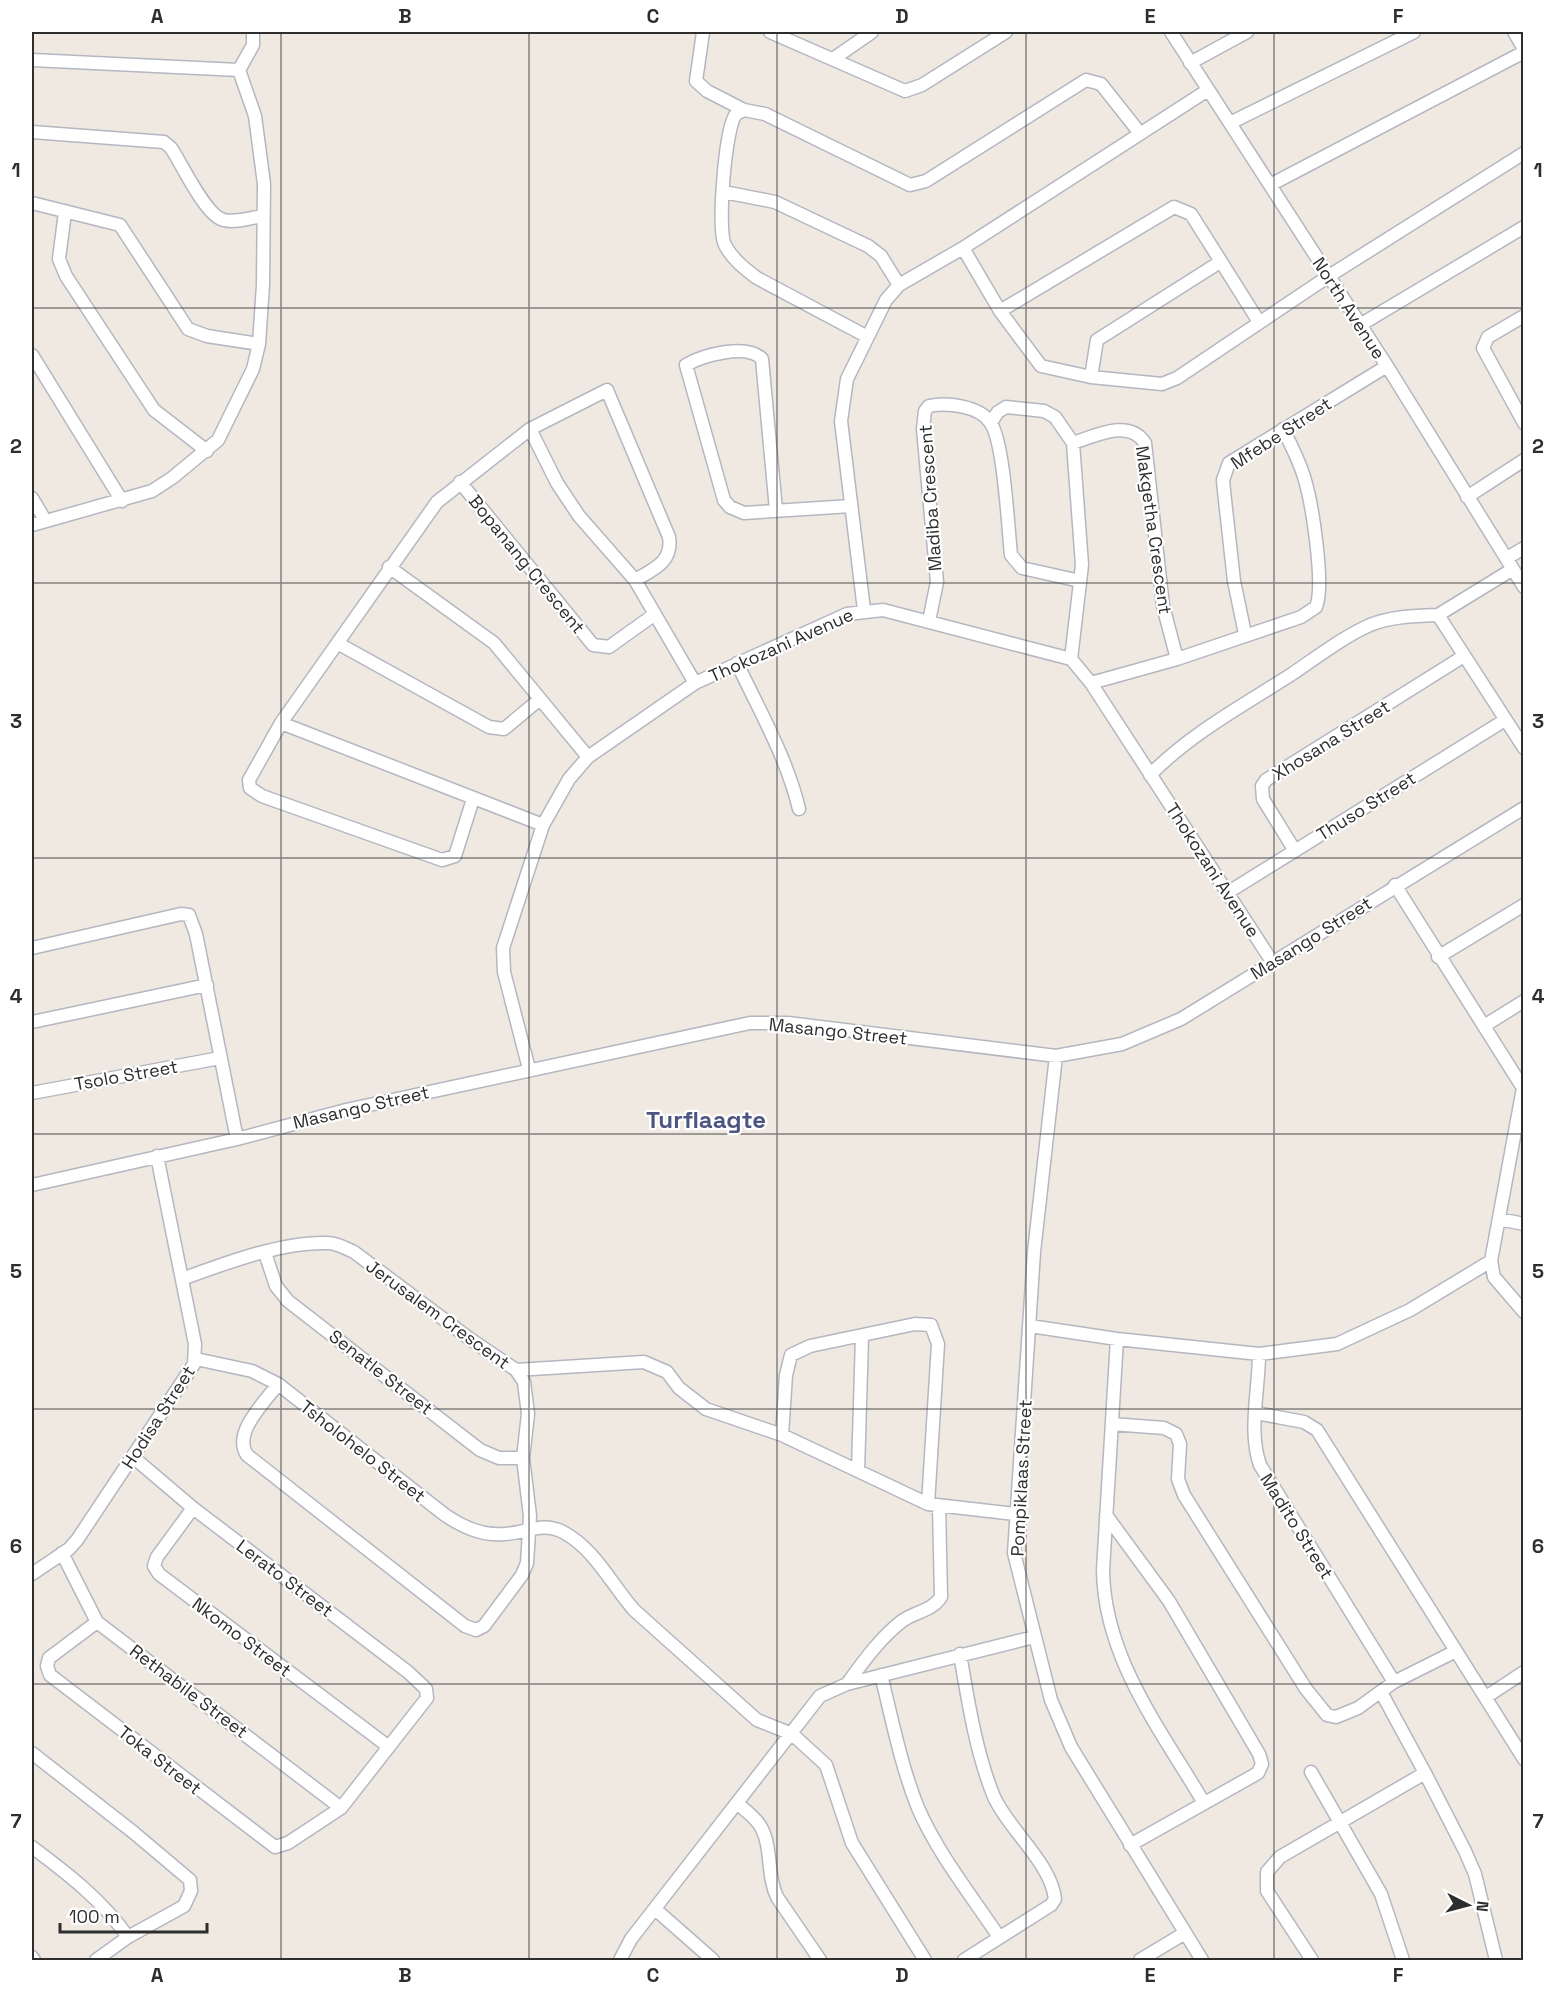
<svg xmlns="http://www.w3.org/2000/svg" width="1555" height="1992" font-family="'Space Grotesk',sans-serif">
<style>
.lines{fill:none;stroke-linecap:round;stroke-linejoin:round}
.minor-casing{stroke:#b4b7c1;stroke-width:15}
.minor{stroke:#fff;stroke-width:12}
.grid{fill:none;stroke:#2e2e2e;stroke-width:1.5;stroke-opacity:0.55}
.labels{text-anchor:middle;dominant-baseline:central;stroke-width:4.5;stroke-linejoin:round;paint-order:stroke}
.street-label{font-size:18px;fill:#2e2e2e;stroke:#fff}
.district-label{font-size:24px;font-weight:bold;fill:#4d5680;stroke:#fff}
.neatline{fill:none;stroke:#2e2e2e;stroke-width:2}
.grid-label{font-size:20px;text-anchor:middle;font-weight:bold;fill:#2e2e2e}
</style>
<rect width="100%" height="100%" fill="#efe9e1"/>
<g class="lines">
<defs>
<path id="minor" d="M703 32 696 81 707 91 744 110
M770 32 905 91 922 85 1006 32
M1171 32 1387 366 1524 587
M1514 32 1524 49
M833 59 872 32
M32 60 239 70
M1190 63 1247 32
M239 70 253 45V32
M1230 123 1414 32
M32 132 164 142 171 148C182 164 206 217 224 220 235 223 250 218 262 216
M1270 185 1524 52
M724 192 775 202 868 246 881 256 899 285
M32 203 120 225 188 329 207 336 259 344
M65 212 59 259 66 276 154 410 207 451
M963 248 1000 311 1041 366 1091 377 1162 384 1177 378 1329 276 1524 153
M1000 311 1174 207 1191 214 1259 322
M1524 316 1488 337 1483 348 1524 423
M1360 325 1524 227
M866 336 757 278C745 269 732 259 725 245 717 230 725 127 736 114L744 110 765 114 910 185 926 181 1086 80 1101 84 1139 132
M32 355 122 501
M1091 377 1097 340 1220 262
M991 422 998 412 1006 407 1044 411 1055 417 1073 443 1082 565 1071 659
M530 429 557 483 579 516 635 580 695 683
M1073 443C1095 436 1129 418 1145 443L1163 606 1177 659
M460 482 593 645 609 647 655 614
M1467 497 1524 460
M32 498 45 520
M776 510 762 359C747 343 703 355 686 365L724 500 730 507 744 513 851 506
M32 525 152 491 172 478 218 440 253 369 259 344 263 285 264 184 255 116 239 70
M1507 558 1524 548
M389 567 494 643 588 757
M864 610 841 421 847 379 886 300 899 285 963 248 1208 90
M1438 615 1513 569
M929 621 937 582 923 429 925 411 929 406C947 402 979 406 990 422 1004 440 1008 528 1011 555L1022 568 1080 581
M1245 634 1234 581 1224 491 1223 480 1229 463 1387 366
M339 644 489 727 504 729 540 699
M737 663C759 710 787 758 799 809
M1091 683 1177 659 1301 617 1316 607C1325 585 1312 502 1304 477 1299 460 1291 445 1283 429
M281 723 543 825
M1150 775C1191 733 1244 705 1292 674 1317 657 1343 637 1370 625 1392 616 1416 616 1438 615L1524 748
M473 799 455 856 442 860 262 796 250 788 249 780 281 723 437 502 530 429 607 390 669 537C673 562 654 569 635 580
M1295 851 1263 799 1262 786 1266 780 1464 656
M1395 885 1523 1088 1491 1261 1494 1277 1524 1312
M1227 893 1505 720
M32 948 181 914 189 915 196 934 237 1139
M1438 957 1524 905
M32 1022 207 985
M1484 1026 1524 1001
M1056 1056 1034 1252 1014 1553 1051 1700 1071 1747 1202 1960
M529 1069 504 972 503 948 543 825 569 779 588 757 695 683 847 614 883 610 1071 659 1091 683 1273 963
M32 1093 220 1058
M32 1185 237 1139 346 1110 750 1023H788L1056 1056 1122 1044 1181 1019 1524 808
M1499 1219 1524 1224
M265 1253 276 1286 288 1301 480 1450 499 1458H523
M182 1279C223 1264 283 1241 328 1243 337 1243 345 1248 354 1252L470 1339 516 1370 524 1382 528 1414 523 1458 530 1516 527 1563 522 1575 484 1626 476 1630 465 1626 247 1455C232 1433 265 1402 278 1384
M1030 1326 1117 1339 1259 1354 1337 1344 1410 1310 1491 1261
M1117 1339 1103 1570C1104 1658 1161 1730 1204 1803
M1259 1354C1259 1390 1248 1431 1260 1465L1394 1682
M196 1359 252 1371 278 1384 445 1515C463 1527 482 1536 505 1534 526 1533 543 1521 563 1532 595 1549 611 1584 634 1610L757 1720 792 1734 826 1765 852 1843 925 1960
M516 1370 644 1362 667 1372 679 1388 706 1409 782 1435 928 1504 1015 1514
M1256 1413 1304 1422 1317 1430 1524 1759
M1112 1424 1164 1428 1176 1434 1180 1444 1178 1479 1184 1495 1306 1689 1327 1715 1336 1717 1358 1708 1394 1682 1456 1651
M782 1435 786 1375 791 1355 810 1346 915 1324 931 1325 938 1344 928 1504
M858 1471 862 1337
M193 1508 157 1557 154 1566 159 1574 389 1747
M1106 1515 1169 1601 1259 1754 1262 1764 1258 1773 1130 1845
M62 1553 97 1622 341 1808
M32 1574 69 1549 77 1540 194 1364 195 1344 157 1156
M97 1622 49 1658 47 1666 50 1675 275 1847 288 1843 341 1808 427 1698 426 1689 408 1672 193 1508 133 1457
M960 1654C968 1701 976 1753 994 1797 1009 1830 1051 1863 1055 1899L1051 1905 964 1960
M881 1675C892 1719 901 1766 918 1808 938 1854 971 1895 999 1937
M847 1684C863 1662 880 1638 902 1621 914 1612 932 1611 941 1597L939 1506
M1381 1692 1425 1773
M1486 1697 1524 1672
M32 1753 133 1832 190 1880 191 1891 184 1906 128 1937 96 1960
M1311 1772 1381 1894 1403 1960
M738 1804C745 1810 753 1816 759 1824 773 1844 766 1874 777 1897L820 1960
M32 1847C68 1874 102 1900 128 1937
M655 1909 713 1960
M32 1957 34 1960
M620 1960 631 1939 820 1696 847 1684 1034 1637
M1140 1960 1185 1933
M1312 1960 1267 1891V1872L1280 1857 1425 1773 1465 1851 1475 1874 1496 1960"/>
</defs>
<use href="#minor" class="minor-casing"/>
<use href="#minor" class="minor"/>
</g>
<path class="grid" d="M281 32V1960M529 32V1960M777 32V1960M1026 32V1960M1274 32V1960M32 308H1524M32 583H1524M32 858H1524M32 1134H1524M32 1409H1524M32 1684H1524"/>
<g class="labels">
<g class="street-label">
<text transform="translate(1349 308) rotate(57)">North Avenue</text>
<text transform="translate(1281 433) rotate(-33)">Mfebe Street</text>
<text transform="translate(930 498) rotate(-94)">Madiba Crescent</text>
<text transform="translate(1154 530) rotate(82)">Makgetha Crescent</text>
<text transform="translate(527 564) rotate(51)">Bopanang Crescent</text>
<text transform="translate(781 645) rotate(-24)">Thokozani Avenue</text>
<text transform="translate(1331 740) rotate(-32)">Xhosana Street</text>
<text transform="translate(1366 806) rotate(-32)">Thuso Street</text>
<text transform="translate(1213 870) rotate(57)">Thokozani Avenue</text>
<text transform="translate(1311 938) rotate(-32)">Masango Street</text>
<text transform="translate(838 1031) rotate(6)">Masango Street</text>
<text transform="translate(126 1075) rotate(-10)">Tsolo Street</text>
<text transform="translate(361 1107) rotate(-13)">Masango Street</text>
<text transform="translate(438 1314) rotate(36)">Jerusalem Crescent</text>
<text transform="translate(381 1372) rotate(38)">Senatle Street</text>
<text transform="translate(158 1417) rotate(-57)">Hodisa Street</text>
<text transform="translate(363 1451) rotate(38)">Tsholohelo Street</text>
<text transform="translate(1021 1478) rotate(-87)">Pompiklaas Street</text>
<text transform="translate(1297 1526) rotate(58)">Madito Street</text>
<text transform="translate(285 1578) rotate(37)">Lerato Street</text>
<text transform="translate(242 1637) rotate(37)">Nkomo Street</text>
<text transform="translate(189 1691) rotate(37)">Rethabile Street</text>
<text transform="translate(160 1760) rotate(38)">Toka Street</text>
</g>
<g class="district-label">
<text x="706" y="1119">Turflaagte</text>
</g>
</g>
<rect width="1555" height="1992" fill="none" stroke="#ffffff" stroke-width="66"/>
<g transform="translate(1468 1905) rotate(96)" stroke="#ffffff" stroke-width="4.5" paint-order="stroke">
<path d="M0-4.5L10 22L0 15L-10 22Z" fill="#2e2e2e"/>
<text y="-9" font-size="16" font-weight="bold" text-anchor="middle" fill="#2e2e2e">N</text>
</g>
<path d="M60 1923v9h147v-9" fill="none" stroke="#2e2e2e" stroke-width="3"/>
<text x="69" y="1923" font-size="18" fill="#2e2e2e" stroke="#ffffff" stroke-width="4.5" paint-order="stroke">100 m</text>
<rect x="33" y="33" width="1489" height="1926" class="neatline"/>
<g class="grid-label">
<text x="157" y="23">A</text>
<text x="405" y="23">B</text>
<text x="653" y="23">C</text>
<text x="902" y="23">D</text>
<text x="1150" y="23">E</text>
<text x="1398" y="23">F</text>
<text x="16" y="177">1</text>
<text x="1538" y="177">1</text>
<text x="16" y="453">2</text>
<text x="1538" y="453">2</text>
<text x="16" y="728">3</text>
<text x="1538" y="728">3</text>
<text x="16" y="1003">4</text>
<text x="1538" y="1003">4</text>
<text x="16" y="1278">5</text>
<text x="1538" y="1278">5</text>
<text x="16" y="1553">6</text>
<text x="1538" y="1553">6</text>
<text x="16" y="1828">7</text>
<text x="1538" y="1828">7</text>
<text x="157" y="1982">A</text>
<text x="405" y="1982">B</text>
<text x="653" y="1982">C</text>
<text x="902" y="1982">D</text>
<text x="1150" y="1982">E</text>
<text x="1398" y="1982">F</text>
</g>
</svg>
